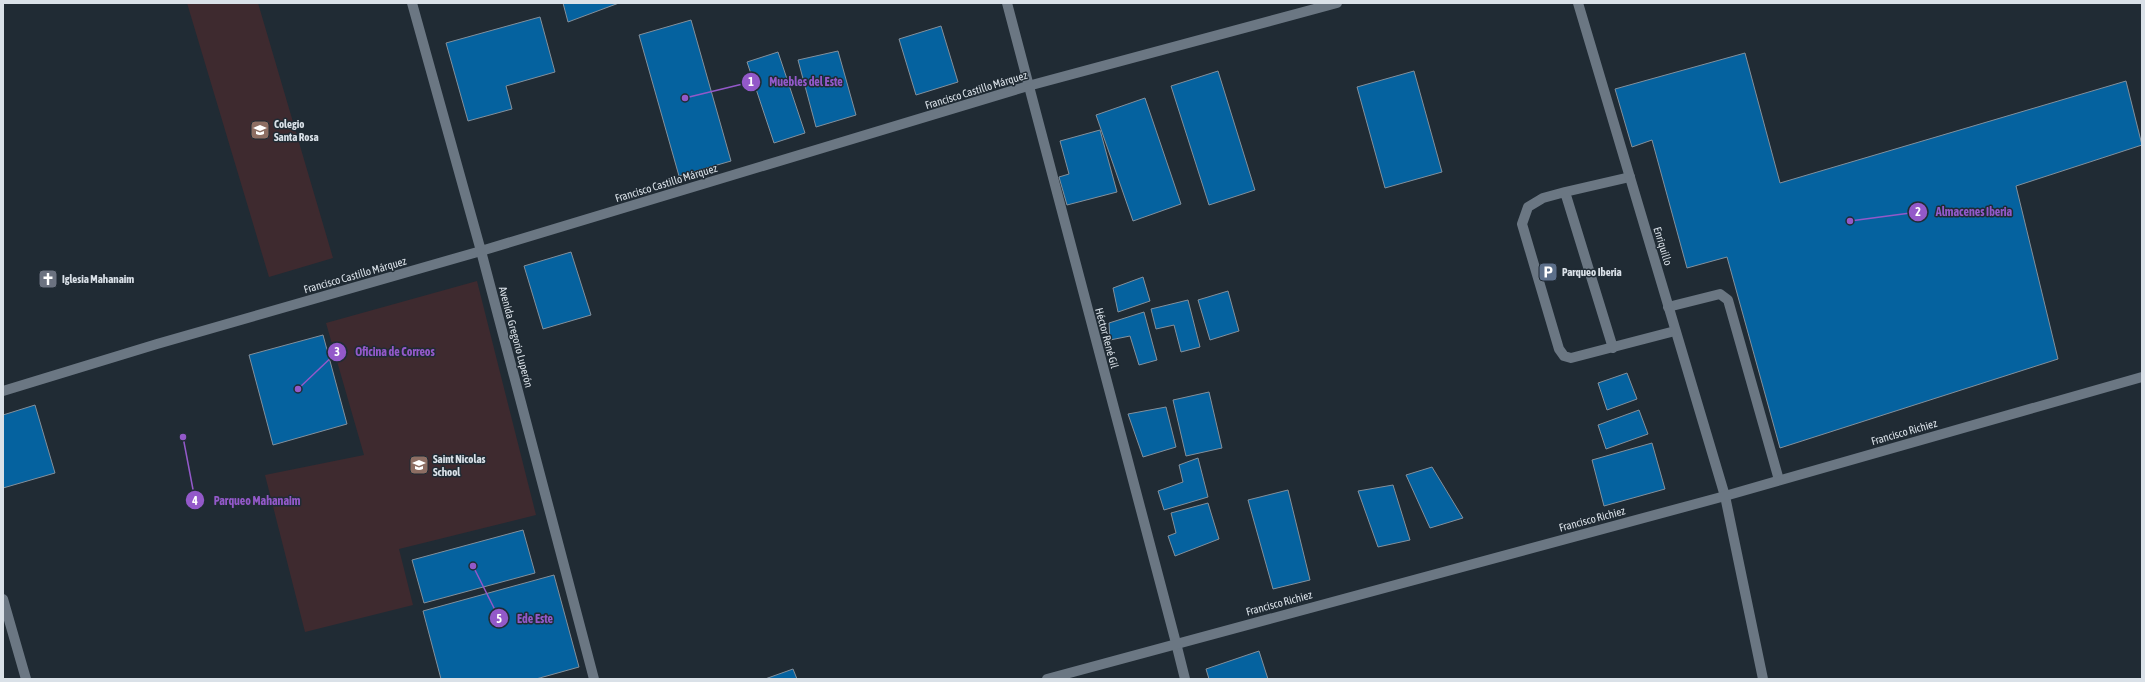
<svg xmlns="http://www.w3.org/2000/svg" width="2145" height="682" font-family="'Asap Condensed',sans-serif">
<style>
.education{fill:#3e2a2f}
.building{fill:#05629f;stroke:#83909c}
.lines{fill:none;stroke-linecap:round;stroke-linejoin:round}
.service{stroke:#6b7783;stroke-width:10}
.minor{stroke:#6b7783;stroke-width:10}
.tertiary{stroke:#6b7783;stroke-width:10}
.secondary{stroke:#6b7783;stroke-width:10}
.labels{text-anchor:middle;dominant-baseline:central;stroke-width:3;stroke-linejoin:round;paint-order:stroke}
.street-label{font-size:11px;fill:#dae1e8;stroke:#202b34}
.poi-label{font-size:11px;font-weight:bold;fill:#dae1e8;stroke:#202b34;text-anchor:start}
.leader{fill:none;stroke:#9359c9;stroke-width:1.5}
.callout-dot{fill:#9359c9;stroke:#202b34;stroke-width:1.5}
.mark-label{font-size:12px;text-anchor:middle;font-weight:bold;fill:#fff}
.callout-label{font-size:12px;text-anchor:middle;font-weight:bold;fill:#9359c9;stroke:#202b34;stroke-width:3;stroke-linejoin:round;paint-order:stroke}
</style>
<rect width="100%" height="100%" fill="#202b34"/>
<path class="education" d="M187 3H258L333 258 269 277Z
M477 281 536 515 399 549 413 605 305 632 265 475 364 455 326 323Z"/>
<path class="building" d="M563 3H619L568 22Z
M540 17 555 72 506 86 512 109 468 121 446 43Z
M691 20 731 161 679 176 639 35Z
M941 26 958 82 916 95 899 39Z
M838 51 856 115 816 127 798 60Z
M778 52 805 133 774 143 747 62Z
M1745 53 1780 183 2126 81 2142 145 2016 186 2058 359 1780 448 1727 257 1687 268 1652 140 1632 147 1615 89Z
M1218 71 1255 190 1209 205 1171 86Z
M1414 71 1442 172 1385 188 1357 87Z
M1145 98 1181 204 1133 221 1096 115Z
M1100 130 1117 192 1067 205 1059 177 1069 174 1060 141Z
M571 252 591 315 543 329 524 266Z
M1143 277 1150 301 1118 312 1113 288Z
M1228 291 1239 331 1210 340 1198 300Z
M1188 300 1200 347 1181 352 1174 325 1156 329 1151 309Z
M1144 312 1157 360 1139 365 1130 336 1110 340 1109 323Z
M323 335 347 424 273 445 249 355Z
M1627 373 1637 399 1607 410 1598 383Z
M1209 392 1222 448 1186 456 1173 400Z
M35 405 55 473 3 488V415Z
M1166 407 1176 447 1143 457 1128 414Z
M1639 410 1648 434 1606 449 1598 425Z
M1652 443 1665 489 1604 506 1592 460Z
M1198 458 1208 497 1164 510 1158 491 1183 482 1179 465Z
M1432 467 1463 518 1430 528 1406 475Z
M1393 485 1410 540 1378 547 1358 491Z
M1288 490 1310 580 1273 589 1248 500Z
M1208 503 1219 539 1175 556 1168 536 1176 533 1171 513Z
M523 530 535 573 424 603 412 560Z
M554 575 579 667 536 679H441L423 611Z
M1259 651 1268 679H1209L1206 669Z
M793 669 797 679H765Z"/>
<g class="lines">
<path class="service" d="M1565 192 1630 177
M1668 307 1720 294 1728 300 1779 480
M1613 348 1565 192 1543 198 1528 207 1522 224 1559 349 1564 356 1571 358 1675 331"/>
<path class="minor" d="M1578 3 1725 496 1763 679
M1176 643 1185 679"/>
<path class="tertiary" d="M1007 3 1176 643"/>
<path class="secondary" d="M412 3 481 251 594 679
M3 391 157 344 481 251 1028 86 1337 3
M3 599 26 679
M1047 679 1725 496 2142 377"/>
</g>
<defs>
<symbol id="school-square" viewBox="-11 -11 22 22"><rect x="-9" y="-9" width="18" height="18" rx="4" fill="#8d6e63" stroke="#202b34"/><path d="M0-5L7-2L0 1L-7-2ZM-4 1L0 2.5L4 1V4Q0 6-4 4Z" fill="#fff"/></symbol>
<symbol id="parking-square" viewBox="-11 -11 22 22"><rect x="-9" y="-9" width="18" height="18" rx="4" fill="#5c6f8a" stroke="#202b34"/><path d="M-3.5-5.5H1a3.5 3.5 0 0 1 0 7H-1V5.5H-3.5ZM-1-3.4V-.6H.8a1.4 1.4 0 0 0 0-2.8Z" fill="#fff"/></symbol>
<symbol id="church-square" viewBox="-11 -11 22 22"><rect x="-9" y="-9" width="18" height="18" rx="4" fill="#6b7280" stroke="#202b34"/><path d="M-1.2-6h2.4v3.5h3.3v2.4h-3.3V6h-2.4V-.1h-3.3v-2.4h3.3Z" fill="#fff"/></symbol>
</defs>
<g fill-rule="evenodd">
<use href="#school-square" x="249" y="119" width="22" height="22"/>
<use href="#parking-square" x="1537" y="261" width="22" height="22"/>
<use href="#church-square" x="37" y="268" width="22" height="22"/>
<use href="#school-square" x="408" y="454" width="22" height="22"/>
</g>
<g class="labels">
<g class="street-label">
<text transform="translate(976 90) rotate(-17)">Francisco Castillo Márquez</text>
<text transform="translate(666 183) rotate(-17)">Francisco Castillo Márquez</text>
<text transform="translate(1663 246) rotate(73)">Enriquillo</text>
<text transform="translate(355 275) rotate(-16)">Francisco Castillo Márquez</text>
<text transform="translate(516 337) rotate(75)">Avenida Gregorio Luperón</text>
<text transform="translate(1107 338) rotate(75)">Héctor René Gil</text>
<text transform="translate(1904 432) rotate(-16)">Francisco Richiez</text>
<text transform="translate(1592 519) rotate(-15)">Francisco Richiez</text>
<text transform="translate(1279 603) rotate(-15)">Francisco Richiez</text>
</g>
<g class="poi-label">
<text x="274" y="124">Colegio<tspan x="274" dy="13">Santa Rosa</tspan></text>
<text x="1562" y="272">Parqueo Iberia</text>
<text x="62" y="279">Iglesia Mahanaim</text>
<text x="433" y="459">Saint Nicolas<tspan x="433" dy="13">School</tspan></text>
</g>
</g>
<path class="leader" d="M685 98L751 82M1850 221L1918 212M298 389L337 352M183 437L195 500M473 566L499 618"/>
<g class="callout-dot">
<circle cx="685" cy="98" r="4"/>
<circle cx="1850" cy="221" r="4"/>
<circle cx="298" cy="389" r="4"/>
<circle cx="183" cy="437" r="4"/>
<circle cx="473" cy="566" r="4"/>
<circle cx="751" cy="82" r="10"/>
<circle cx="1918" cy="212" r="10"/>
<circle cx="337" cy="352" r="10"/>
<circle cx="195" cy="500" r="10"/>
<circle cx="499" cy="618" r="10"/>
</g>
<g class="mark-label">
<text x="751" y="86">1</text>
<text x="1918" y="216">2</text>
<text x="337" y="356">3</text>
<text x="195" y="505">4</text>
<text x="499" y="623">5</text>
</g>
<g class="callout-label">
<text x="806" y="86">Muebles del Este</text>
<text x="1974" y="216">Almacenes Iberia</text>
<text x="395" y="356">Oficina de Correos</text>
<text x="257" y="505">Parqueo Mahanaim</text>
<text x="535" y="623">Ede Este</text>
</g>
<rect width="2145" height="682" fill="none" stroke="#dae1e8" stroke-width="8"/>
</svg>
